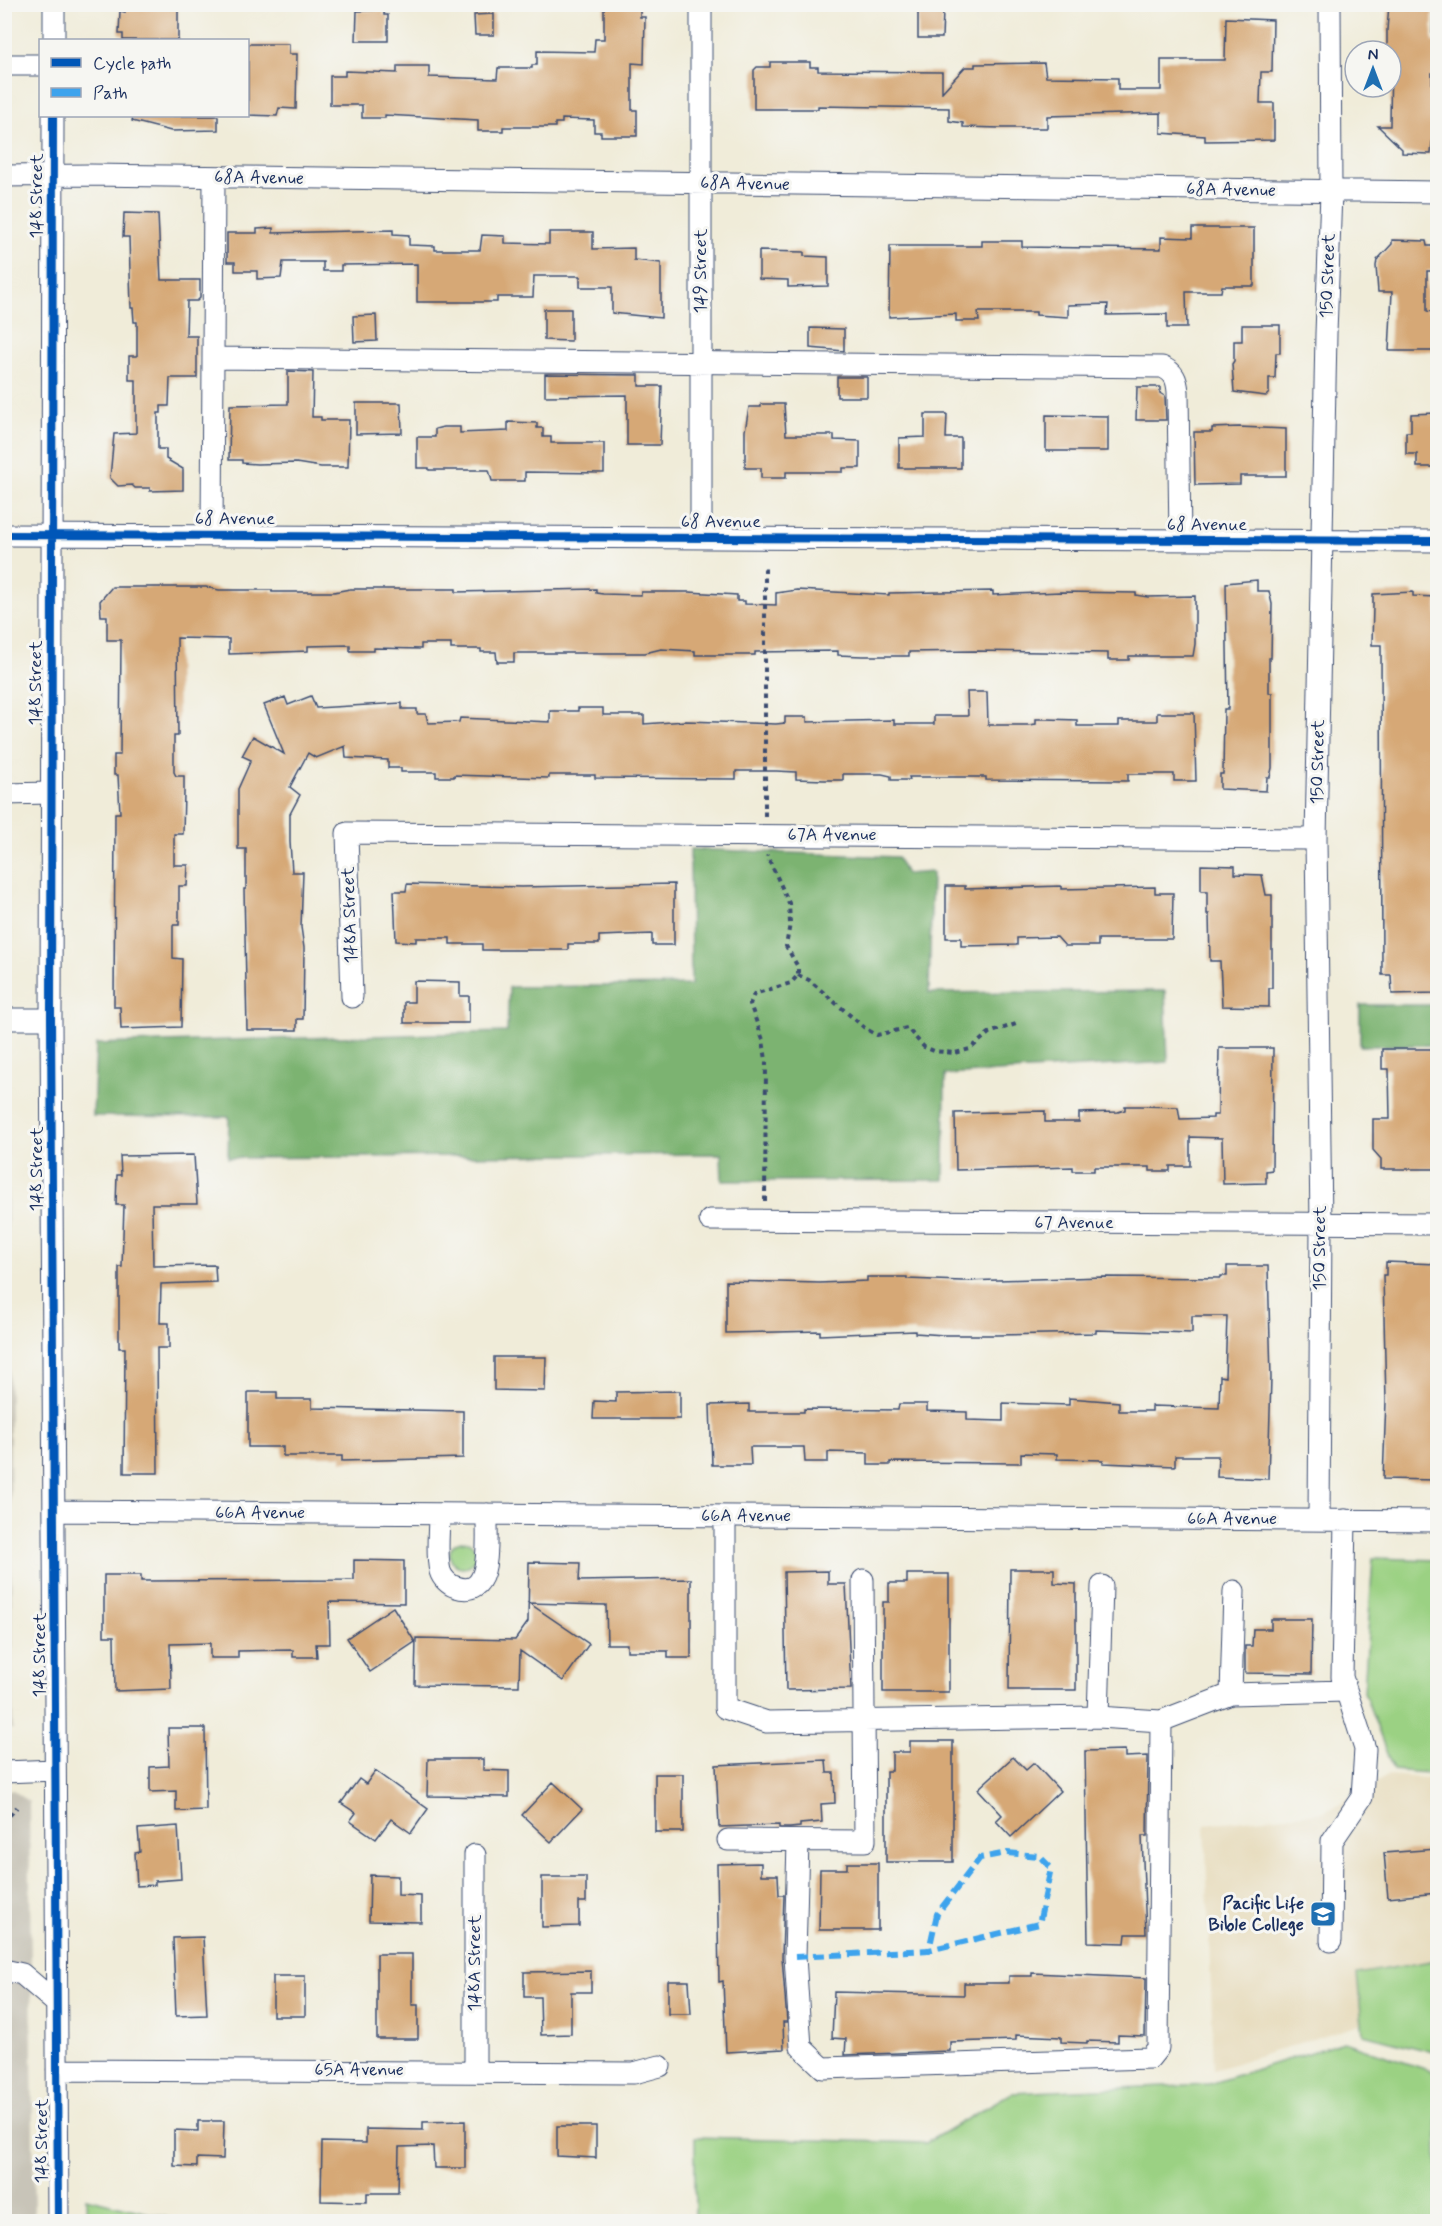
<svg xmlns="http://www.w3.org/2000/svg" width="1442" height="2226" font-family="Mynerve,sans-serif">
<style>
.built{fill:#e6daba}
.industrial{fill:#c8c4b8}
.green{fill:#9bd183;stroke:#5b8070;stroke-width:1.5}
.forest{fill:#7cb371;stroke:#4c7168;stroke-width:1.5}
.building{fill:#d6a876}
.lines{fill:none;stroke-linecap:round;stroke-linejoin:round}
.minor-casing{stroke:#3b4b70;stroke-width:23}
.path{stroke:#3b4b70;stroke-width:4;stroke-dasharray:4.5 4.5;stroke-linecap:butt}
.minor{stroke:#fff;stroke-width:21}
.quiet{stroke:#3da3ed;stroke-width:6;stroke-dasharray:12 6;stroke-linecap:butt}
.cycleway-casing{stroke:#f6f6f2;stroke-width:11}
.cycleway{stroke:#0057b8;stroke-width:8}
.labels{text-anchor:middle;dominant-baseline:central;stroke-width:6;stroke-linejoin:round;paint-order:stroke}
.street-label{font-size:18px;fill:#1b2f5e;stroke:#f6f6f2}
.poi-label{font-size:18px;font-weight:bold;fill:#1b2f5e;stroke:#f6f6f2;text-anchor:end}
</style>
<rect width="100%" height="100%" fill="#f6f6f2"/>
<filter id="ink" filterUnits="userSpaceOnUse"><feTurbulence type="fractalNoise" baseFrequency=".0167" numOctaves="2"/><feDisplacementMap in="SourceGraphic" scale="12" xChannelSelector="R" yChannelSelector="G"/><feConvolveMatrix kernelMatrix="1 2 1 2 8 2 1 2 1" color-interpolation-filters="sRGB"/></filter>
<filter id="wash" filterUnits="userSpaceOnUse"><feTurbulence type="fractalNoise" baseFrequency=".008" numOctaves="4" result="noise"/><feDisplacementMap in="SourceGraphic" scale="24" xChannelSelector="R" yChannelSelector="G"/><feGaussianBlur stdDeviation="1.35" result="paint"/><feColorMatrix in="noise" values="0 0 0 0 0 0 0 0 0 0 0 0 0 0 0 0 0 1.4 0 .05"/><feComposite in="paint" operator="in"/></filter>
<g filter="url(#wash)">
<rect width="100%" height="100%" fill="#f0ecd9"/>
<path class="built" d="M1389 1775 1437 1779V2003L1363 2023 1214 2070 1205 1824 1325 1812Z"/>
<path class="industrial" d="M5 1136H7L13 1729H4Z
M4 1790H13L29 1802 34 2221H5Z"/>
<path class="green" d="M450 1554a13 13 0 1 1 26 0a13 13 0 1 1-26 0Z
M1373 1558 1437 1560V1774L1393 1770 1364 1692Z
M1437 1960V2053L1363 2034 1357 1974Z
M1344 2042 1437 2073V2221H695V2137L926 2143 1011 2093 1209 2084Z
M86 2198 180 2221H87Z"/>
<path class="forest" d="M690 849 897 857 906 874 932 872 929 993 1165 991 1168 1062 945 1075 944 1180 722 1181 721 1154 228 1158 229 1117 93 1116 96 1044 507 1032 509 987 691 985Z
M1360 1005H1437V1045L1360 1046Z"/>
<g id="blocks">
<path class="building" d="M125 4H178V40H123V34H119L120 11 125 12Z
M604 4H640V17H645L644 64 632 63V110H637V136H601V132H594V120L562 119V123H555V127H503V131H478V120L385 115V118H362V105H330V76H345V71L397 73V66H429V77L497 79 498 68H532V65H537V51L594 52 595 39H604Z
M1389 4H1433L1432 42H1437V73H1432V117H1437V140L1432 142 1431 154 1402 153V149L1378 126H1390L1391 51H1387V30Z
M384 10V15H388V41H356L357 11Z
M918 11H943L942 38H918Z
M494 14V35H475L474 15Z
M1226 18 1273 20 1272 72H1261L1260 103H1274V140L1205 141V136L1161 133V113L1047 116V128H1002L963 127V123L949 121V108L818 106V109H754V70L757 67H770V62H810V67H818V71L942 72V92L965 67H975V64L1044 63 1046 77 1118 78V90H1161V60H1225Z
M248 44H289V54H297L296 109 279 108 277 116 248 115Z
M133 116H218V130L171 131 132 121Z
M124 213 158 214 161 280H200V298L197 301H187L186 336H197V378H170L169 406H161V413H158V449H166V459L183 469V490L150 491V488H135L132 485 118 486 110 478 114 434 136 433V380H129V356H137V322H134L133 308H131L129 237H123Z
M273 228V233L393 230V234L409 235V245L435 246V250H480L482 235 505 236V243L549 244V232H593V249L634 248V260L661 263V318L612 313V287H580V276H534L533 297H497V302H417V264L341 265V271H323V262H283L281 278 257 279V271H235V262H227V233H257V229Z
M1192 228H1254V286H1222L1221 292H1186L1187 328H1167V314L1107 315 1108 304 1068 305V317L1036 315V312H978L979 321H956V314L889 317 890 246H982V241H1022V247L1161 249V237L1192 238Z
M1392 240 1426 241 1427 246H1437V271H1427V311L1437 313V351H1389L1392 292H1378L1376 266 1377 260 1392 244Z
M759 251 804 252V256L828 257V286L788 287V280L759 279Z
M544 309H571V341L544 340Z
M376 315 377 341 354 342 353 316Z
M1242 325H1280V353H1276L1275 378H1269V393L1266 396 1234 392 1232 364 1234 361V341H1242Z
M810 328 844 329V351L810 348Z
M288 371 313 372 312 417H321V420H349L348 467H321L296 463 257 464 242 463V460H229L230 405 288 404Z
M545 374 639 375V386H662L660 445H627V395L545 396Z
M837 377H867V397H837Z
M1137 387H1160V393L1165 396 1166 420H1136Z
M356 403H401L402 433 356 434Z
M761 404H784L786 435H834V440L860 441V468H843V472H786V478H761V468H745V431L749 407H761Z
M1437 413V467H1417V454H1406V432H1411V414Z
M925 414H947L946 438H961V468H899V438L925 437Z
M1046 415 1108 416V451H1046Z
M508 422 537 423V428H543V437H551V443H604V473L525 472V481H492L489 470H429V468H417V437H435V429L443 427H460V433L508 431Z
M1239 427 1286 429V476H1240V484L1195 485 1194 432H1212V428Z
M1257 580V591H1269L1272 604 1271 658H1269V693H1272V768L1270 777H1267L1266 791 1220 789V774H1223L1224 709H1228L1226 583Z
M112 587H206L219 590H272V592H334L350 589H456V592L596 589V593L603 594 641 595V592H689L737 595V601H745V604L776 605V593L797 590 889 595V593L993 591V595L1060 592 1136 593V595L1148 597 1195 596V644L1193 656H1129V660H1108V653L974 651 909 652V656H862L838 655V651L755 652V655H695V651L661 649 645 653H514V662H497L496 652H481V649H451V644H421V649L374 648V651H350V645L308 646V651L229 654V639L177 638 178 736H174V772L176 776H184V792L183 834H174V865H188L187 886H179V925H173V958L182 959 181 1027 121 1029 120 1007H114L115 813H120L118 775H114V755H120L121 640H107V616H101L100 601Z
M1413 592V596L1437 597V641H1435L1437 691 1436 993 1392 994 1391 975H1382L1381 645H1372L1373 606V594Z
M967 692H987L988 725H1028L1036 724V719H1046L1077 720V726H1119V721H1157V713H1194L1196 781H1174V774H1128V781L986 780V777H909L910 780H891V776L882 774H843V780H824L796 779V772L776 771H736V779L595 778V775H549V778L454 775V777H436V772H401V768H388V760L346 758 345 746 316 758 308 753 290 787 300 795 290 814V842L292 872H303L301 927 304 948 303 1019H297V1030H247L244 889H246V849H238V789L251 760 242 756 253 736 284 754 264 705 285 697 288 705 311 696 316 708 402 703V709H417V714H426L428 723 459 722 460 718 550 722V711H578V708H603V715H644V724L686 721 776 724 785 723V717H807V722L894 720V724H934V716H968Z
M1201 865 1235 866V874L1262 875 1266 895H1272V988H1269V1007L1222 1006 1220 961H1210L1209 914H1207V891H1201Z
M407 884 521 887 674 884V945H652V934L599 936V944H568V950H482V944H450V938H416V942L396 941 394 891H406Z
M946 886H965V889L1061 886V889L1155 887V893H1173L1172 939H1098V946H1065L1057 937 1017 938V945L961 946V938H946Z
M414 981 460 982V996H469V1023H404V1002H414Z
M1219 1048H1273L1272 1170 1266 1171V1183L1223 1184 1222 1138 1190 1137V1166H1170V1171H1150V1167H1094V1171H1073V1167L956 1170 955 1113 1045 1111V1122H1079V1113L1118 1112 1125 1110V1106H1141L1178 1107 1180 1119 1213 1118V1115H1218Z
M1382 1049H1432L1433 1117H1437V1169H1381V1159L1373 1150V1119H1390L1389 1069H1382Z
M194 1155 197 1204H152L153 1266 215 1265 216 1282 161 1284 160 1323H169V1348H157L158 1473H124L125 1348H119V1267H122L124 1205H116L117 1175H121L120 1156Z
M1386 1262 1437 1264V1480L1383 1479 1386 1401 1383 1275H1386Z
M1227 1266H1268L1271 1378 1268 1479 1217 1477 1218 1456H1175V1466L1103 1463V1460L1057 1459V1454L1021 1453V1463L890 1462V1465H868V1453L828 1452V1462H805L804 1447H750L751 1465H712L710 1405 749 1404V1412H804V1409L898 1410 899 1404H927V1411L967 1412V1420L1003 1421V1403L1069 1405V1398L1119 1402V1411H1152V1406L1219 1408 1220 1376 1225 1377 1227 1316H1192V1333L1096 1330V1333L996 1335H944L915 1333V1331L820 1335V1331L726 1333V1281L820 1283 867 1281V1277H907V1279L962 1281 1104 1277 1221 1278V1276H1227Z
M494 1357H546L545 1391 494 1390Z
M680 1391V1419H593L594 1401 616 1402V1392Z
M248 1392H277V1399H312V1408L463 1411V1458L342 1461V1456H283V1447H248Z
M354 1560 404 1561V1603L329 1602 330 1644H316L317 1657H293V1650L238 1651V1658H210V1643L170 1644 171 1689 115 1691 114 1636H104V1575H141V1581L354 1580Z
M529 1562 580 1563 579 1581 691 1579V1658H668V1651H627V1644H607L606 1605 529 1603 589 1644 563 1681 520 1651 519 1686 415 1685 416 1638 515 1640 528 1622Z
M1010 1569H1054V1583L1076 1584V1690H1009Z
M828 1571V1584H846L851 1689 786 1690 784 1572Z
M907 1574H949V1692H883V1602H889V1583H907Z
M393 1607 415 1642 370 1672 347 1638Z
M1271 1619H1312L1311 1674 1245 1673V1646H1252L1253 1629H1271Z
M168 1728H205L206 1810 176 1811V1791L150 1792V1767L169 1766Z
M910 1741H953V1862H886V1771H892V1752H910Z
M1125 1750V1757L1148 1756 1147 1836H1142L1146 1934H1126L1125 1943 1088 1942 1085 1751Z
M1013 1757 1026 1770 1034 1763 1060 1791 1011 1837 996 1821 1002 1815 978 1789Z
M428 1759H483V1770L509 1771V1797L427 1796Z
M826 1760 827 1773H834L835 1803 821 1804 822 1822 800 1824V1827L790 1828H779V1825L719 1827 716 1765Z
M375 1771 428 1809 411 1833 391 1819 376 1839 350 1821 356 1813 341 1803 359 1779 366 1784Z
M655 1774H683V1832H655Z
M553 1782 582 1809 551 1842 522 1815Z
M178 1826 181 1879 155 1881V1885L137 1886 135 1853 140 1852 138 1829Z
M1437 1849V1893L1388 1898 1384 1853Z
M761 1863V1875H778L779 1895H784L782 1957 787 2022H783L784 2049 726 2052 723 1981 719 1982 717 1864Z
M847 1863H878V1930H819L820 1869H847Z
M370 1875 398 1876V1895L421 1896V1922L369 1921Z
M542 1877H586V1902H579V1926L542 1927Z
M203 1937 207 2015 176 2016 173 1938Z
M377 1954H412V2005H418V2039H377Z
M591 1971V1992H571V2034L541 2035 540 1997H524V1972Z
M1032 1973 1146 1978 1145 2036 1118 2035V2042L1087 2041V2043L1061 2042V2037L1016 2035V2040L950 2042V2051L845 2055 846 2039 832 2038 834 1992 964 1995V1983H1009V1976H1032Z
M273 1976H305V2016H273Z
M668 1981H689L691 2014H668Z
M198 2121H224L223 2159 197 2158V2167L174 2166V2130L198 2131Z
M465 2121V2168H434L433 2146 399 2147 398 2193H367V2202L321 2201 322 2142 366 2143V2129L423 2130V2122Z
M557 2126H596V2158L557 2156Z"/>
</g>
</g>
<g filter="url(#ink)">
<use href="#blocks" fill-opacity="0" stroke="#3b4b70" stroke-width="1.5"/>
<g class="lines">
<defs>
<path id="minor" d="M54 40V4
M4 65H40
M53 116 51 1019 58 2222
M4 176 89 175 1438 192
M213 358 1162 367C1174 372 1177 379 1178 392L1180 540
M212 534 214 177
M4 535 1438 541
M701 537V4
M4 794 51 793
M352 997 347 833 1316 839
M4 1019H51
M710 1220 1438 1224
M54 1511 1438 1521
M439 1514C439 1532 436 1554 440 1571 442 1578 449 1585 456 1587 495 1600 486 1535 487 1514
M725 1516V1708L767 1722 1098 1717 1161 1721 1231 1694 1345 1691
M1319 1520 1321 1225 1316 839 1326 334 1331 192 1330 4
M1231 1694 1234 1591
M1098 1717 1102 1586
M4 1772 55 1770
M728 1840 865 1841 863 1580
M798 1841 795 1957 801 2047 823 2068 1150 2058 1158 2048 1161 1721
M1331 1941 1332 1841 1362 1797 1365 1749 1342 1677 1345 1520
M4 1970 22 1974 56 2003
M57 2070 634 2073 660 2066
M475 2070V1855"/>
</defs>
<use href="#minor" class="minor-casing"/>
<path class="path" d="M765 816V564
M798 975 809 980 866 1029 877 1035 907 1028 924 1047 934 1051 955 1053 970 1049 989 1033 1016 1024
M765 1201 766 1060 763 1040 750 1004 754 994 791 983 798 975V967L786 946 790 924 789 903 767 855
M4 1822 17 1807"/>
<use href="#minor" class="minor"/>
<path class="quiet" d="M795 1957 929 1950 1039 1924 1051 1868 1039 1856 1007 1853 980 1858 937 1914 929 1950"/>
<defs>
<path id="cycleway" d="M53 116 51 1019 58 2222
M4 535 1438 541"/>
</defs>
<use href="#cycleway" class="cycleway-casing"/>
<use href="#cycleway" class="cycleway"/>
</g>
</g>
<defs>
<symbol id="university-square" viewBox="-11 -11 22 22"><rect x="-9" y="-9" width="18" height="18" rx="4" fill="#1f6fb2" stroke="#f6f6f2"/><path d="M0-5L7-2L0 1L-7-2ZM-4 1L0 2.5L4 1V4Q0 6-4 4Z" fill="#fff"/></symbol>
</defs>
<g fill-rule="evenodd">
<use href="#university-square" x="1308" y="1899" width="30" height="30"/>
</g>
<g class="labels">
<g class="street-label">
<text transform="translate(259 178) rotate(1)">68A Avenue</text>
<text transform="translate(745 184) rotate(1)">68A Avenue</text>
<text transform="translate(1231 190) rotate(1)">68A Avenue</text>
<text transform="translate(37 196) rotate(-90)">148 Street</text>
<text transform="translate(701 271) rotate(-90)">149 Street</text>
<text transform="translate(1328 276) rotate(-88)">150 Street</text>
<text x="235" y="519">68 Avenue</text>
<text x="721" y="522">68 Avenue</text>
<text x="1207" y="525">68 Avenue</text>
<text transform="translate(36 683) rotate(-90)">148 Street</text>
<text transform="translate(1318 762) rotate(-89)">150 Street</text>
<text x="832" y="835">67A Avenue</text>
<text transform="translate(350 915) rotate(-92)">148A Street</text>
<text transform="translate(37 1169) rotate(-90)">148 Street</text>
<text x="1074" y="1223">67 Avenue</text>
<text transform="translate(1320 1248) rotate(-90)">150 Street</text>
<text x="260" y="1513">66A Avenue</text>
<text x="746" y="1516">66A Avenue</text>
<text x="1232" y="1519">66A Avenue</text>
<text transform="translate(40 1655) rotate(-90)">148 Street</text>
<text transform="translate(475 1963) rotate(-90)">148A Street</text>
<text x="359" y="2070">65A Avenue</text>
<text transform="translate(42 2141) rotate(-90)">148 Street</text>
</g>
<g class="poi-label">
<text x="1304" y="1904">Pacific Life<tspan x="1304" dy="21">Bible College</tspan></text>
</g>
</g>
<rect width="1442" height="2226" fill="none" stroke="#f6f6f2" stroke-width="24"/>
<rect x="39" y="39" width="210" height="78" fill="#f6f6f2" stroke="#9ea6b7" stroke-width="1.5"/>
<rect x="51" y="58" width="30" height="9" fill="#0057b8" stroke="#9ea6b7" stroke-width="1.5"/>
<text x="93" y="69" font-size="18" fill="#1b2f5e">Cycle path</text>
<rect x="51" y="88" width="30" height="9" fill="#3da3ed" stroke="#9ea6b7" stroke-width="1.5"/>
<text x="93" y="99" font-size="18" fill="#1b2f5e">Path</text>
<g transform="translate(1373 69)"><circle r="28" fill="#f6f6f2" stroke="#9ea6b7" stroke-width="1.5"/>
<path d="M0-4.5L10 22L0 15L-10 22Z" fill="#1f6fb2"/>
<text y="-9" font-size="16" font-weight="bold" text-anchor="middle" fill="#1b2f5e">N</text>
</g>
</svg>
